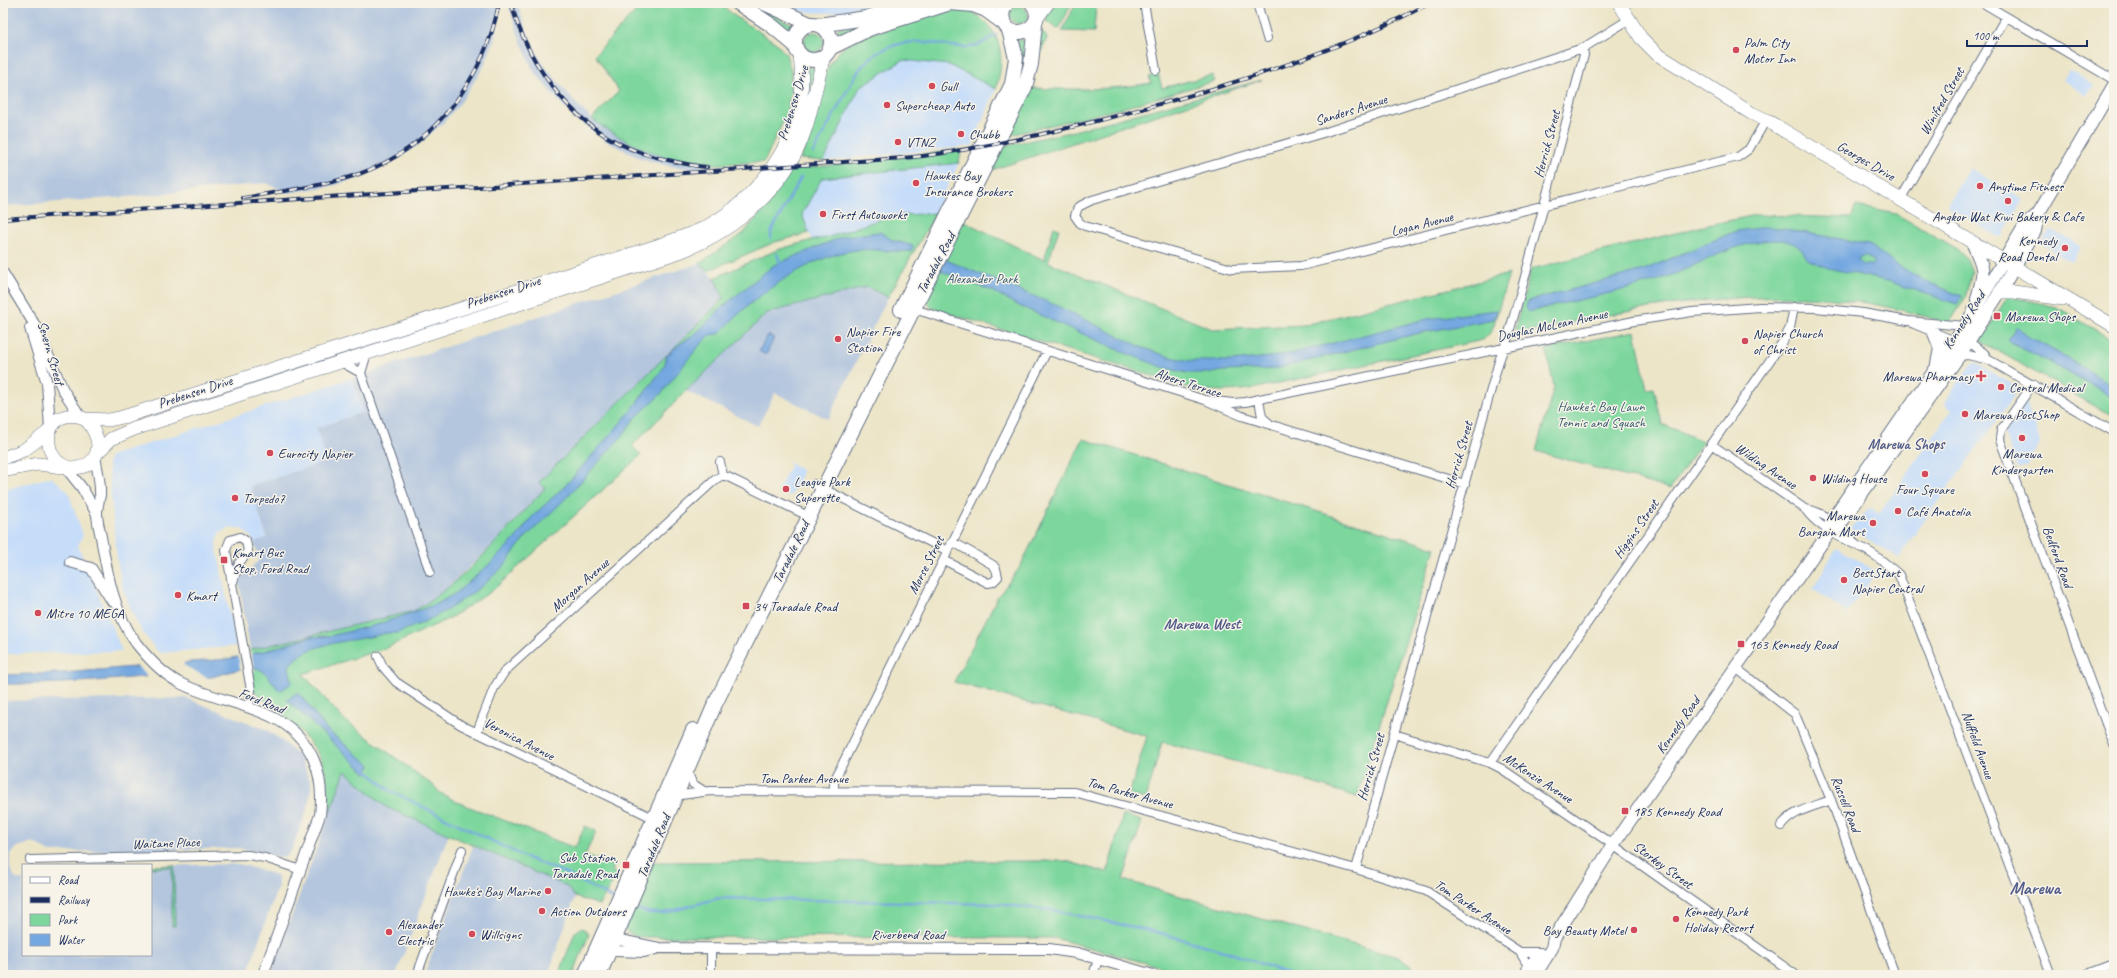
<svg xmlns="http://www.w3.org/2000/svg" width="2117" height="978" font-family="Caveat,sans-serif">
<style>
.built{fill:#c6ddf9}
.industrial{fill:#b4c6de}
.green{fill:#7dd79d;stroke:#4c837e}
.water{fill:#74a8e0;stroke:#486c9f;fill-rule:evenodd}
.pier{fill:#ece5c8}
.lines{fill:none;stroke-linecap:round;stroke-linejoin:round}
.stream{stroke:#74a8e0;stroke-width:2.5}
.minor-casing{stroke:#646f83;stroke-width:10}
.tertiary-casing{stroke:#646f83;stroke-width:12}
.secondary-casing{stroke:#646f83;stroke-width:14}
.primary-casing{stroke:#646f83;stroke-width:14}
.trunk-casing{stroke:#646f83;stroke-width:16}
.minor{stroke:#fff;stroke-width:8}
.tertiary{stroke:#fff;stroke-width:10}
.secondary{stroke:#fff;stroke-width:12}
.primary{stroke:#fff;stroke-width:13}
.trunk{stroke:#fff;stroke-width:14}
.rail-casing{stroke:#1b2f5e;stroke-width:4}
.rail{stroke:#f7f3e8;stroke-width:2.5;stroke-dasharray:8;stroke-linecap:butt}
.poi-dot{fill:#d1495b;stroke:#f7f3e8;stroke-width:1.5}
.labels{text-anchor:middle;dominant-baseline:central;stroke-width:3;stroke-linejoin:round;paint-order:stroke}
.poi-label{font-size:14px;fill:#1b2f5e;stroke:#f7f3e8;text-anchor:start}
.street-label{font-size:14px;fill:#1b2f5e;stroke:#f7f3e8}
.park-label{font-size:14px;fill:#34596e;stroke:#f7f3e8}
.neighbourhood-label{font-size:15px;font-weight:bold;fill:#525d8b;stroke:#f7f3e8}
.quarter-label{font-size:16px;font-weight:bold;fill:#525d8b;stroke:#f7f3e8}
.district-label{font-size:18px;font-weight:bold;fill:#525d8b;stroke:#f7f3e8}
</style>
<rect width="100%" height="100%" fill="#f7f3e8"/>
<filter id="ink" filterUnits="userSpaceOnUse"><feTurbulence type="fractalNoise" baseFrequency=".025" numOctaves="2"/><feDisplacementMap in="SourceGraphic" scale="8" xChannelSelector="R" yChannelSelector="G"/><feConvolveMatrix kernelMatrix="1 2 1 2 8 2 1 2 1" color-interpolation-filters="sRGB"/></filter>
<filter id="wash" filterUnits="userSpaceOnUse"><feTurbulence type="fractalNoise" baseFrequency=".012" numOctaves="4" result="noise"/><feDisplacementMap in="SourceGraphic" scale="16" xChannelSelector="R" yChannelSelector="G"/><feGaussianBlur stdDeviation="0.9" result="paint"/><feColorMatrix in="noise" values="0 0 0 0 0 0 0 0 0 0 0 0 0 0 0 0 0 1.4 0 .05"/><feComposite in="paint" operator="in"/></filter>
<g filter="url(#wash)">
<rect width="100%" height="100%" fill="#ece5c8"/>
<path class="built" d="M780 3H883V4L832 13 803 12Z
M903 60 949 65 996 89 972 146 824 161 860 87Z
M2069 70 2094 85 2087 96 2063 80Z
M959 163 934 214 890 216 826 238 812 240 802 214 822 178Z
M1970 168 2023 200 2002 236 1998 237 1947 206Z
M2050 229 2081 246 2072 262 2041 244Z
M1976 363 2017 387 2018 390 1898 558 1851 529V527L1870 508H1872L1879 514 1951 410 1945 405 1947 398 1971 364Z
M352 378 363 412 316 428 327 461 250 486 267 539 254 542 250 536 242 529 227 528 219 534 216 544 236 646 159 653 145 636 136 621 123 590 117 558 108 464 110 456Z
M2026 401 2040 442 2026 466 2017 469 2004 433Z
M787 462 799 468 802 472 791 496 778 490 790 466Z
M51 477 68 491 83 535 78 546 122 651 3 654V490Z
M1839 549 1877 572 1847 613 1813 589 1835 550Z"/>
<path class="industrial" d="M3 3H501L494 41 483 68 461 102 443 123 414 148 390 163 361 177 336 185 288 193 266 183 140 196 3 206Z
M508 3H517L532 45 544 65 578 106 592 119 612 133 671 158 705 164 699 169 669 166 640 158 606 141 581 121 559 102 533 70 519 37Z
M700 263 714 278 724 298 539 482 545 487 491 547 436 598 414 611 250 650 239 581 259 560 254 542 267 538 250 486 327 461 316 428 363 412 352 378Z
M867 287 888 297 828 419 775 393 758 426 686 391 767 313Z
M186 698 267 730 281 740 300 757 312 785 308 807 291 851 284 858 239 848 50 852 39 845 30 843 18 847 10 854V869L16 879 23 880V955H151V866L239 864 277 875 278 886 247 975H3V701Z
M345 771 386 807 449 834 396 975H270Z
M473 846 567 886 575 897 548 975H424Z"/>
<path class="green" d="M643 3H719L736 17 775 42 786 54 791 71 790 96 785 117 764 162C745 162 725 165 705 164 664 162 625 143 592 119L619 91 595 55Z
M751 3H755L778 18 795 25 790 31H787Z
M926 3H931L839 37 837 30 839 28Z
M1055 3H1072L1060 27 1057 29 1046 21 1048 12Z
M1076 3H1096L1094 32 1062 31Z
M1010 15a9 9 0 1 1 18 0a9 9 0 1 1-18 0Z
M948 9C954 10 963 9 970 11 975 13 981 18 985 22 1005 41 1003 65 996 89L949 65 903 60 860 87 824 161 800 159 811 133 827 70C831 61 836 54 843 48 862 32 922 18 948 9Z
M804 42a10 10 0 1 1 20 0a10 10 0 1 1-20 0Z
M1040 32 1044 33 1047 38 1038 58Z
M1018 40 1027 41 1021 81 1012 94Z
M807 67 813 68 815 71 807 97Z
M1158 73 1162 88 1212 75 1215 81 1119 109 1002 137 1032 88C1073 90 1111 90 1151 83L1149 77Z
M1262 80 992 170 1004 146 1070 132Z
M961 150 959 163 822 178 802 214 809 233 775 242 707 271 700 263 744 233 768 203 789 170Z
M1856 206 1896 214 1956 248 1967 259 1972 272 1965 298 1949 324C1803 273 1665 303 1519 333L1515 329 1531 269 1708 225 1756 215 1851 218Z
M936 213 888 297 867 287 767 313 686 391 632 446 641 455 492 591 450 618 386 648 303 674 343 719 435 787 439 792 457 802 575 848 585 826 596 831 585 855 614 866 612 872 618 874 599 905 575 897 566 886 386 807 345 771 330 812C329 794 328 777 321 760 310 734 274 709 253 690L250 650 414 611C466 581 505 531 545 488L539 482 724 298 714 278 777 250 812 240 826 238 890 216Z
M961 220 1044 260 1054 227 1059 229 1048 262 1212 329 1304 325 1509 274 1492 331 1483 340 1256 388C1232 392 1211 392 1188 387L931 308 925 297Z
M2008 296 2057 307 2114 341V417L1982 342V338Z
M1635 331 1647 389 1654 388 1662 424 1703 441 1670 489 1536 451 1554 387 1546 349Z
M1083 439 1435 548 1357 797 1290 776 1162 742 1146 799 1129 795 1147 736 954 682 997 598 1020 567Z
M1123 815 1142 821 1123 880 1398 957 1423 975H1190L1054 938 637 937 627 932 624 925 652 862 1066 861 1107 873Z
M174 865 175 926H172V867L151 868V866Z
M580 928 584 929 589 934 573 975H559L575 932Z"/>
<path class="water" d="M1768 227 1785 229 1868 244 1892 262 1925 281 1961 296 1957 304 1888 281 1828 268 1807 259C1801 245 1791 240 1776 240 1737 240 1700 265 1664 278 1620 293 1573 300 1528 312L1526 307 1528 301 1644 270 1736 231ZM1865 255 1875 262 1872 265H1863L1860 263 1858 258Z
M880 232 892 240 913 246 911 251C891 253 870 247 850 251 804 259 750 299 719 334L710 335 698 347 660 395 634 419 623 435 565 499 523 540 504 566 482 586 449 609 424 622 397 633H386C358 642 306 640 289 666L292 683 280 691C273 684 268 673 259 669 245 664 216 678 200 679 188 680 175 674 163 675 110 680 57 685 3 684V675L63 673 227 659 265 651 310 637 330 636 376 625 437 604 456 593 491 563 515 539 532 517 566 485 630 412 664 367 667 355 680 344 695 334 720 309 774 265 844 236Z
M946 260 1055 305 1143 348 1170 357 1190 361H1232L1270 357 1294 353 1427 319 1497 310 1494 319 1415 334 1275 369 1222 371 1212 373H1188L1165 368 1128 354 1015 304 995 292 941 271V262Z
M2017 326 2027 336 2073 361 2114 387V398L2062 368 2011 343 2008 340Z
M768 335 774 338 766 355 759 351Z
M298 692 327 730 370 765 367 774 287 700Z"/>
<path class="pier" d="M251 652 255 671 241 672 238 655Z
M187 660 183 665 212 680 183 681 165 677 144 680 147 676 136 665Z"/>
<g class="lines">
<path class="stream" d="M813 153 854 78C871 48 900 39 933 43 945 45 958 48 970 47 979 46 988 40 996 35
M771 239V232L801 177
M777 254 781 265
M366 770 389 790 525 857 567 874 614 899
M633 908 650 913H665L719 898 997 904 1051 910 1153 931 1228 952 1292 975"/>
</g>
</g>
<g filter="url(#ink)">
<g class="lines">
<defs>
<path id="minor" d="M1144 3 1156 70
M1257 3 1267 38
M1983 3 2114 80
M1630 19 1583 48 1323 133 1092 200 1078 207 1075 216 1080 223 1085 226 1232 269 1301 266 1738 157 1749 149 1766 120
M1900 200 2006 17
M911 308 1205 400 1242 416 1465 484
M1914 324 1955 341 1969 342 1984 353 1989 360
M367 353 361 373 430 572
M1959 356 1968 355 1989 360 2114 432
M341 362 361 373
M2033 384 2001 430 2000 440 2114 745
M1259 399 1262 417 1269 423
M1205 400 1233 403 1245 402 1634 321 1692 312 1760 307 1816 308 1863 313 1908 321 1965 326
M1711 444 1805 509C1816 525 1838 537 1856 545 1870 551 1887 564 1899 575L2051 975
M720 462 723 475
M814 484 948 551
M1805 509C1825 512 1845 528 1855 544
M944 560 988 583 993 582 998 577 996 569 993 565 953 542
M233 582 239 563 248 551 246 541 240 537 230 540 226 550 251 690 249 708
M378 656 383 667 396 682 461 725 657 820
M1736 668 1795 714 1831 800 1895 975
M477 732 494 688 505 671 716 479 723 475 728 477 808 516
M1394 734 1490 763 1502 769 1613 845 1796 975
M1490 763 1782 343 1790 328 1794 307
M686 770 693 784 704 791
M834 791V781L1047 351
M674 796 710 791 1074 792 1356 869 1426 891 1520 952H1540
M1781 826C1793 810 1813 807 1831 800
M30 860 248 855 265 858 301 870
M1356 869 1499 361 1507 340 1523 284 1584 55 1583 48
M1520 952 1527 964 1526 973
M417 975 462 850
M711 975V948
M1093 975 1098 960
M2085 975 2114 964"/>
<path id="tertiary" d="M3 273 36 327 63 390 80 416
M30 328 47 383 50 428
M95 456C97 469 101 483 100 495 99 501 97 507 97 513 97 523 101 534 102 543 108 578 115 614 136 643 147 657 162 673 178 682 208 698 242 702 272 717 312 736 325 774 320 815L263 975
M66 468 82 488 97 514
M70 562 91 568 112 601
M609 943 616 951 644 952 656 949
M612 944 620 940 659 948 1049 949 1077 953 1153 975"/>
<path id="secondary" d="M1972 242C1985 270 1985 269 1977 299
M1934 333 1940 348 1937 364
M1830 531 1831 521 1965 326 2025 225 2038 214 2114 85
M1526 975 1536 958
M1535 975 1552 948 1554 938 1613 845 1830 531 1839 526 1959 356 2000 292 2035 231 2038 214"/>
<path id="primary" d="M1619 3 1641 38 1657 54 1751 113 1766 120 2114 326
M1037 18 1048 3
M2000 292H2014L2064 299
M66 416C78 414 86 417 92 428 119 473 42 488 49 430L58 419Z
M84 419 109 420 123 417 657 246C671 241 686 236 700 230 751 205 793 153 801 96 803 82 801 68 800 54
M97 453 111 439 134 429 682 251C737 229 786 188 805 130 813 106 817 81 824 56
M3 458 24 450 48 432
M3 471 38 464 63 467"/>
<path id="trunk" d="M738 3 771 25 795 45
M764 3 810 24
M1007 3C1000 13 1001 21 1009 30 1027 38 1046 20 1032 3
M795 42a18 18 0 1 1 36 0a18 18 0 1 1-36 0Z
M819 25 866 18 913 3
M830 48 871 28 950 3 973 5 986 10 1005 24
M901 310 1012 84 1016 58 1009 30
M585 975 693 730
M599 975 715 704 1025 87 1031 64 1035 24"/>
</defs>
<use href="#minor" class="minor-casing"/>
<use href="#tertiary" class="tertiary-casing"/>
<use href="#secondary" class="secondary-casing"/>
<use href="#primary" class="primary-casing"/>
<use href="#trunk" class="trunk-casing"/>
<use href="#minor" class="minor"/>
<use href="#tertiary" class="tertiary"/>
<use href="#secondary" class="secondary"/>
<use href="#primary" class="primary"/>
<use href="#trunk" class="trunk"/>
<defs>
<path id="rail" d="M511 3C529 68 576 131 642 153 650 156 660 158 668 160 681 163 694 166 707 167
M243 198C281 191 322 187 359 174 433 148 485 78 499 3
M3 219 817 164C852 161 888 160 923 156 998 146 1072 128 1145 108 1242 82 1341 50 1430 3"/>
</defs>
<use href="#rail" class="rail-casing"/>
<use href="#rail" class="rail"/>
</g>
</g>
<g class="poi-dot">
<circle cx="1736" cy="50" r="4"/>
<circle cx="932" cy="86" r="4"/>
<circle cx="887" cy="105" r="4"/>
<circle cx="961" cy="134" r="4"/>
<circle cx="898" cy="142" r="4"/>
<circle cx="916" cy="183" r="4"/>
<circle cx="1980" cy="186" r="4"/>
<circle cx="2008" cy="201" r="4"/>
<circle cx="823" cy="214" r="4"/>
<circle cx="2065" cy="248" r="4"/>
<rect x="1993" y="312" width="8" height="8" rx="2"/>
<circle cx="838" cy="339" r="4"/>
<circle cx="1745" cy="341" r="4"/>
<path d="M1979 370h4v4h4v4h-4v4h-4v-4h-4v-4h4z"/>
<circle cx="2001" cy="387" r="4"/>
<circle cx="1965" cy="414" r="4"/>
<circle cx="2022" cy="438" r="4"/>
<circle cx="270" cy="453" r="4"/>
<circle cx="1925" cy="474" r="4"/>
<circle cx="1813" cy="478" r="4"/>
<circle cx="786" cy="489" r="4"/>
<circle cx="235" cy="498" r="4"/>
<circle cx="1898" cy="511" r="4"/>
<circle cx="1873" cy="523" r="4"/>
<rect x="220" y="556" width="8" height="8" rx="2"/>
<circle cx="1844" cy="580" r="4"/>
<circle cx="178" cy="595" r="4"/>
<rect x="742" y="602" width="8" height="8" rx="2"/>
<circle cx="38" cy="613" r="4"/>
<rect x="1737" y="640" width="8" height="8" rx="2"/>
<rect x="1621" y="807" width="8" height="8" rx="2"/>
<rect x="622" y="861" width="8" height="8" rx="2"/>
<circle cx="548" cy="891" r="4"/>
<circle cx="542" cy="911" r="4"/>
<circle cx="1676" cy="919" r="4"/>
<circle cx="1634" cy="930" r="4"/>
<circle cx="389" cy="932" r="4"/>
<circle cx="472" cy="934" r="4"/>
</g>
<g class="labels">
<g class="poi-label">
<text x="1744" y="42">Palm City<tspan x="1744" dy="16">Motor Inn</tspan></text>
<text x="940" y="86">Gull</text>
<text x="895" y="105">Supercheap Auto</text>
<text x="969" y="134">Chubb</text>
<text x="906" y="142">VTNZ</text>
<text x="924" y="175">Hawkes Bay<tspan x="924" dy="16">Insurance Brokers</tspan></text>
<text x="1988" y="186">Anytime Fitness</text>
<text x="831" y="214">First Autoworks</text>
<text x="2008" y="216" text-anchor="middle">Angkor Wat Kiwi Bakery &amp; Cafe</text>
<text x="2057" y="240" text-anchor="end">Kennedy<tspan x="2057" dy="16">Road Dental</tspan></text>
<text x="2005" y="316">Marewa Shops</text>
<text x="846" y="331">Napier Fire<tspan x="846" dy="16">Station</tspan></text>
<text x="1753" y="333">Napier Church<tspan x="1753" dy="16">of Christ</tspan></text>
<text x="1973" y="376" text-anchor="end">Marewa Pharmacy</text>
<text x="2009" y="387">Central Medical</text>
<text x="1973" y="414">Marewa PostShop</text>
<text x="278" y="453">Eurocity Napier</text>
<text x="2022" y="453" text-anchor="middle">Marewa<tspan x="2022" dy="16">Kindergarten</tspan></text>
<text x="1821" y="478">Wilding House</text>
<text x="794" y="481">League Park<tspan x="794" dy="16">Superette</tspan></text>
<text x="1925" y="489" text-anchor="middle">Four Square</text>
<text x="243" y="498">Torpedo7</text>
<text x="1906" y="511">Café Anatolia</text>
<text x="1865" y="515" text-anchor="end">Marewa<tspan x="1865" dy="16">Bargain Mart</tspan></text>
<text x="232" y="552">Kmart Bus<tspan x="232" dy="16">Stop, Ford Road</tspan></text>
<text x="1852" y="572">BestStart<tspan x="1852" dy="16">Napier Central</tspan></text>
<text x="186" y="595">Kmart</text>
<text x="754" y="606">34 Taradale Road</text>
<text x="46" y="613">Mitre 10 MEGA</text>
<text x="1749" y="644">163 Kennedy Road</text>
<text x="1633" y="811">185 Kennedy Road</text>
<text x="618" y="857" text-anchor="end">Sub Station,<tspan x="618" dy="16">Taradale Road</tspan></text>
<text x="540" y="891" text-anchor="end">Hawke's Bay Marine</text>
<text x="550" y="911">Action Outdoors</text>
<text x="1684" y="911">Kennedy Park<tspan x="1684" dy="16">Holiday Resort</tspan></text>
<text x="397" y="924">Alexander<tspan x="397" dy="16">Electric</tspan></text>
<text x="1626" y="930" text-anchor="end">Bay Beauty Motel</text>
<text x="480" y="934">Willsigns</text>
</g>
<g class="street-label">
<text transform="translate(1942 101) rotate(-60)">Winifred Street</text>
<text transform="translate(793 103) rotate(-73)">Prebensen Drive</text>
<text transform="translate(1351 110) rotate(-18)">Sanders Avenue</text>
<text transform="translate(1547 144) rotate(-75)">Herrick Street</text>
<text transform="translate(1866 161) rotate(30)">Georges Drive</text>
<text transform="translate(1422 224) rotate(-14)">Logan Avenue</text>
<text transform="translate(936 263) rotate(-62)">Taradale Road</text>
<text transform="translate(503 292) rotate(-18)">Prebensen Drive</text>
<text transform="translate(1964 320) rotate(-57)">Kennedy Road</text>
<text transform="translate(1552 325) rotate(-12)">Douglas McLean Avenue</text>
<text transform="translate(51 353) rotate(74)">Severn Street</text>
<text transform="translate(1188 383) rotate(18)">Alpers Terrace</text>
<text transform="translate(195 392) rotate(-18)">Prebensen Drive</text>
<text transform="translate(1459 455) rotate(-74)">Herrick Street</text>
<text transform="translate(1766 466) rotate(34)">Wilding Avenue</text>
<text transform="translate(1636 529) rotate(-55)">Higgins Street</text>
<text transform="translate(791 552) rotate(-64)">Taradale Road</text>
<text transform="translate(2058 557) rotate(70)">Bedford Road</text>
<text transform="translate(926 565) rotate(-63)">Morse Street</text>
<text transform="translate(580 585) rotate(-42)">Morgan Avenue</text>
<text transform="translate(262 701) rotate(22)">Ford Road</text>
<text transform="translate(1678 725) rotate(-55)">Kennedy Road</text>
<text transform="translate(519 739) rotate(27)">Veronica Avenue</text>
<text transform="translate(1978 745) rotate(70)">Nuffield Avenue</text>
<text transform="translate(1371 767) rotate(-74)">Herrick Street</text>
<text x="804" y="778">Tom Parker Avenue</text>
<text transform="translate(1538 778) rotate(33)">McKenzie Avenue</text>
<text transform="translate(1130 793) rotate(15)">Tom Parker Avenue</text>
<text transform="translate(1846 804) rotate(69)">Russell Road</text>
<text transform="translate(166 843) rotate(-2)">Waitane Place</text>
<text transform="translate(654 846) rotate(-68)">Taradale Road</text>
<text transform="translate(1663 865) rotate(36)">Storkey Street</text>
<text transform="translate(1473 907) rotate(33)">Tom Parker Avenue</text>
<text x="908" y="934">Riverbend Road</text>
</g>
<g class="park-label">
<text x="982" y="278">Alexander Park</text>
<text x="1601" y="406">Hawke's Bay Lawn<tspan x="1601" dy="16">Tennis and Squash</tspan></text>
</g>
<g class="neighbourhood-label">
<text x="1906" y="444">Marewa Shops</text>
</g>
<g class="quarter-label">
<text x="1202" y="624">Marewa West</text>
</g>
<g class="district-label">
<text x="2035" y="888">Marewa</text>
</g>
</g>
<rect width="2117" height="978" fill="none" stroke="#f7f3e8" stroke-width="16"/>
<rect x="22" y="864" width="130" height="92" fill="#f7f3e8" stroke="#9fa5b1"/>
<rect x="30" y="877" width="20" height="6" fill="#ffffff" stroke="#9fa5b1"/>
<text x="58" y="884" font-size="12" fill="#1b2f5e">Road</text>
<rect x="30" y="897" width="20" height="6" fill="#1b2f5e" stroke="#9fa5b1"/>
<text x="58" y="904" font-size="12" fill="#1b2f5e">Railway</text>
<rect x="30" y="914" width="20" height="12" fill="#7dd79d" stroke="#9fa5b1"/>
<text x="58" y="924" font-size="12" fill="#1b2f5e">Park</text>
<rect x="30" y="934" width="20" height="12" fill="#74a8e0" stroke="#9fa5b1"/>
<text x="58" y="944" font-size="12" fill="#1b2f5e">Water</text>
<path d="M1967 40v6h120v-6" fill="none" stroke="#1b2f5e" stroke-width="2"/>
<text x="1973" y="40" font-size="12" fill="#1b2f5e" stroke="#f7f3e8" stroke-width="3" paint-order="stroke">100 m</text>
</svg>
